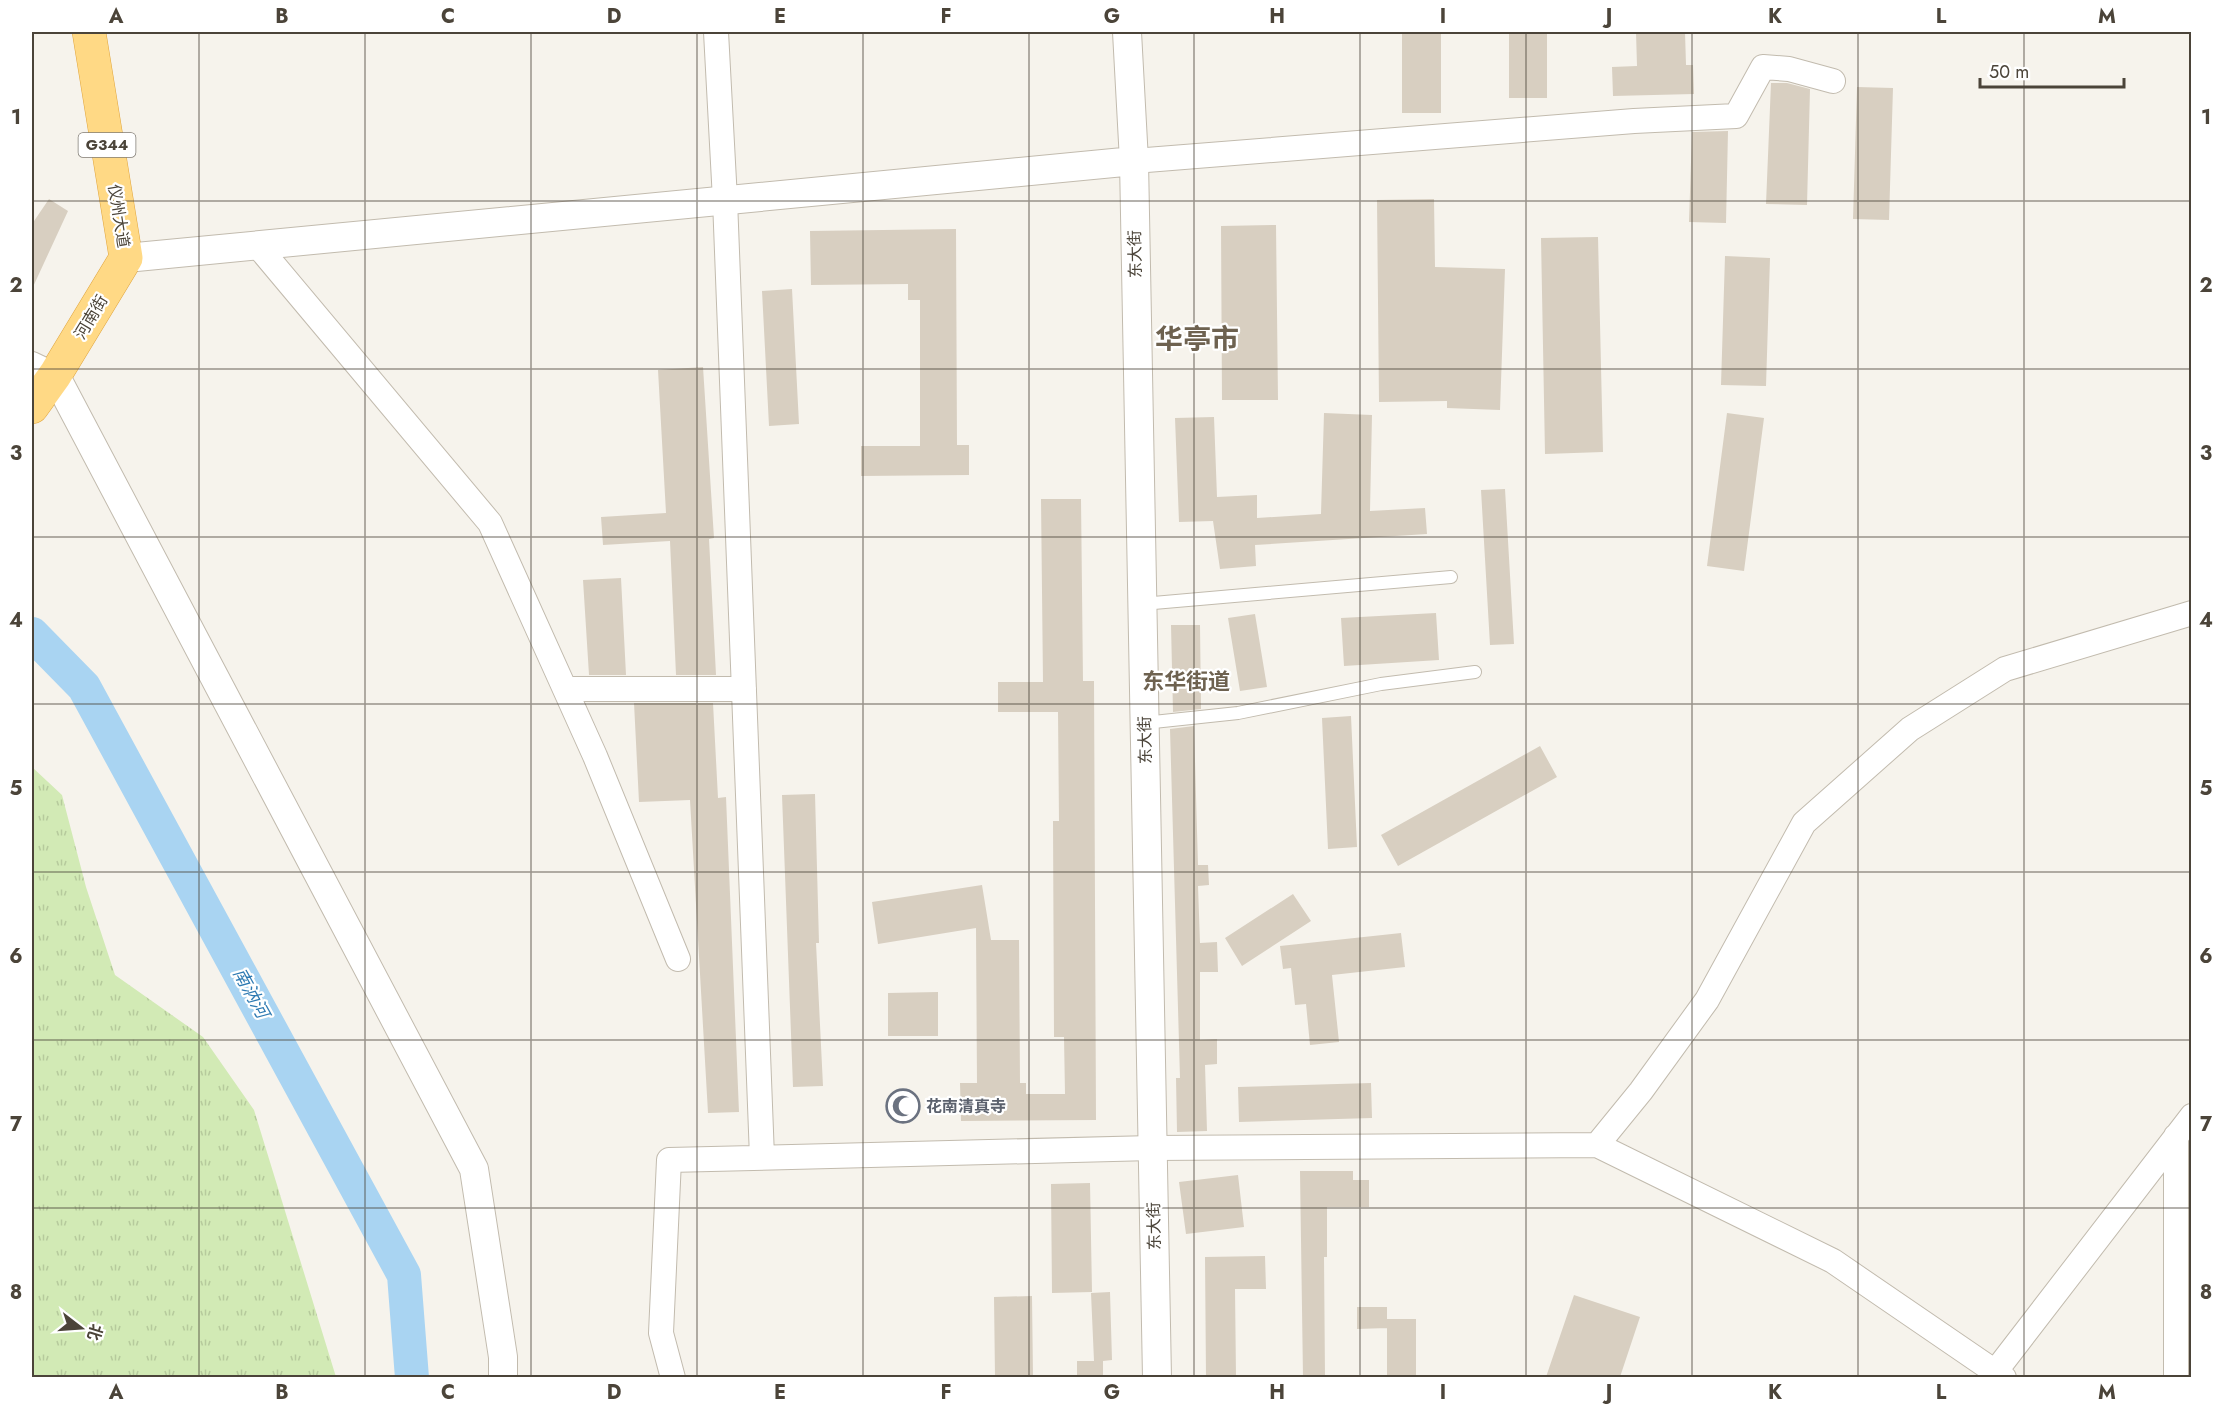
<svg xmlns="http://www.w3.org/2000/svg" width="2223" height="1409" font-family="Jost,'Noto Sans SC',sans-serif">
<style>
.grass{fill:url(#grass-tufts)}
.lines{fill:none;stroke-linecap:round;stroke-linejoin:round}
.river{stroke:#a9d4f2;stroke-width:34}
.building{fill:#d8cfc1}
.service-casing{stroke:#c2bbae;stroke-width:14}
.minor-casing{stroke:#c2bbae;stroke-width:26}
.tertiary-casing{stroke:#c2bbae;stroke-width:30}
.trunk-casing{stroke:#e0a43c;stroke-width:34}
.service{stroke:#fff;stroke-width:12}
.minor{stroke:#fff;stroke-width:24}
.tertiary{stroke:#fff;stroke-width:28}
.trunk{stroke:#ffd985;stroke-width:33}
.grid{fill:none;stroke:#4b4439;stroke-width:1.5;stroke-opacity:0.55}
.labels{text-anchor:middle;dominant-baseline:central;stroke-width:4.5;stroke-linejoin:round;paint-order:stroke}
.shield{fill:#fff;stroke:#817c74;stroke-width:1.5}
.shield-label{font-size:15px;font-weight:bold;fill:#4b4439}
.street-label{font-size:16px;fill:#4b4439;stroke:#fff}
.worship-label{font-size:16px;font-weight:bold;fill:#5b616d;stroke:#fff;text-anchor:start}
.water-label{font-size:18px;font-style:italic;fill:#2e7ab2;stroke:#fff}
.district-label{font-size:22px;font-weight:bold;fill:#6e6250;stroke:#fff}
.town-label{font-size:28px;font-weight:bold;fill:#6e6250;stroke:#fff}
.neatline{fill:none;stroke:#4b4439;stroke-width:2}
.grid-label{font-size:20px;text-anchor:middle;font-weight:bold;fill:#4b4439}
</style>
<defs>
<pattern id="grass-tufts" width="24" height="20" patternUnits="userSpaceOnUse" patternTransform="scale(1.5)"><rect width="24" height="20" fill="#d2eab5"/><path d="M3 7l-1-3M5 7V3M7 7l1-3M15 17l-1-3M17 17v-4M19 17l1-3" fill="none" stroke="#b6ca9c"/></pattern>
</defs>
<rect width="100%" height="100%" fill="#f6f3ec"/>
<path class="grass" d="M32 767 62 795 86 887 115 975 203 1037 254 1110 336 1377H32Z"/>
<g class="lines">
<path class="river" d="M32 634 84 687 404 1275 412 1378"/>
</g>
<path class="building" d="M1402 32H1441V113H1402Z
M1509 32H1547V98H1509Z
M1636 32H1685L1686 65H1693L1694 94 1613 96 1612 67 1637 66Z
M1771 83H1787L1810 89 1807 205 1766 204Z
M1857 87 1893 88 1889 220 1853 219Z
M1728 131 1726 223 1689 222 1692 132Z
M49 199 68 211 32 289V224Z
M1434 199 1435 267 1505 269 1500 410 1447 408V401L1379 402 1377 200Z
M1276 225 1278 400H1222L1221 226Z
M956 229 957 445H969V475L861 476V446H920V300H908V284L811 285 810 231Z
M1598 237 1603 452 1545 454 1541 238Z
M1725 256 1770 258 1766 386 1721 385Z
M792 289 799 424 769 426 762 291Z
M703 367 714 538 709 539 716 675H676L670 541 603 545 601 517 666 513 658 370Z
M1324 413 1372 415 1370 511 1425 508 1427 534 1255 545 1256 566 1220 569 1213 521 1179 522 1175 418 1214 417 1217 497 1257 495V518L1321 514Z
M1727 413 1764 418 1744 571 1707 566Z
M1505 489 1514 644 1490 645 1481 490Z
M1041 499H1081L1083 681H1094L1096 1120 961 1121 960 1083H977L976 928 878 944 872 902 982 885 991 940H1019L1020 1083H1026V1094H1065L1064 1037H1054L1053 821H1059L1058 712H998V682H1043Z
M621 578 626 675H589L583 580Z
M1436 613 1439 660 1344 666 1341 618Z
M1255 614 1267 687 1240 691 1228 618Z
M1171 625H1200L1201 709 1173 712Z
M634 703H713L718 798 726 797 739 1112 708 1113 690 800 639 802Z
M1351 716 1357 847 1328 849 1322 718Z
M1194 726 1198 865H1208L1209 885 1198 886 1200 943 1217 942 1218 972H1200V1040L1217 1039V1064L1205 1065 1207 1131 1177 1132 1176 1078H1180L1170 729Z
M1540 746 1557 777 1398 866 1381 835Z
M815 794 819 943H816L823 1086 793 1087 782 795Z
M1293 894 1311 921 1242 966 1225 938Z
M1401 933 1405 967 1332 975 1339 1042 1310 1045 1306 1004 1295 1005 1291 968 1283 969 1280 946Z
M938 992V1036H888V993Z
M1371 1083 1372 1118 1239 1122 1238 1087Z
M1300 1171H1353V1180H1369V1207H1327V1257H1324L1325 1377H1303Z
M1238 1175 1244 1227 1186 1234 1179 1182Z
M1090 1183 1092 1292 1052 1293 1051 1184Z
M1265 1256 1266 1289H1235L1236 1377H1206L1205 1257Z
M1110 1292 1112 1360 1103 1361V1377H1077V1361H1094L1091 1293Z
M1574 1295 1640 1317 1620 1377H1546Z
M1032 1296 1033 1377H995L994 1297Z
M1357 1307H1387V1328L1357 1329Z
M1387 1319H1416V1377H1387Z"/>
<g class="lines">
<defs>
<path id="service" d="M1142 604 1451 577
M1144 723 1238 713 1381 684 1475 672"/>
<path id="minor" d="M716 32 725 200 762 1157
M1134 161 1634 121 1736 116 1763 67 1789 69 1833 81
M257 245 490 523 595 756 678 959
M32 364 55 375
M565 689H744
M1597 1145 1641 1091 1707 1000 1804 823 1910 729 2005 669 2192 613
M1995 1372 2192 1116
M673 1378 661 1333 669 1160 1152 1148 1597 1145 1833 1261 2004 1378
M2176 1378V1136"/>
<path id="tertiary" d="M1127 32 1134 161 1157 1378
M126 258 1134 161
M55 375 474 1169 503 1357V1378"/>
<path id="trunk" d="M32 407 55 375 126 258 89 32"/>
</defs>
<use href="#service" class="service-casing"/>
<use href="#minor" class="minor-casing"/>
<use href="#tertiary" class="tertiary-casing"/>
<use href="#trunk" class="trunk-casing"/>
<use href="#service" class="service"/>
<use href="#minor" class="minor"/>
<use href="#tertiary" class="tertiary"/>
<use href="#trunk" class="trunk"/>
</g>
<path class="grid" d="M199 32V1378M365 32V1378M531 32V1378M697 32V1378M863 32V1378M1029 32V1378M1194 32V1378M1360 32V1378M1526 32V1378M1692 32V1378M1858 32V1378M2024 32V1378M32 201H2192M32 369H2192M32 537H2192M32 704H2192M32 872H2192M32 1040H2192M32 1208H2192"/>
<defs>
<symbol id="mosque-ring" viewBox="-11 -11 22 22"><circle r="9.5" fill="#fff" stroke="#6b7280" stroke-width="1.5"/><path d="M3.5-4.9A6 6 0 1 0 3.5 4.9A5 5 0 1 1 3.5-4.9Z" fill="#6b7280"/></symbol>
</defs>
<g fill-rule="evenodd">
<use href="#mosque-ring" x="884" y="1087" width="38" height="38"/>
</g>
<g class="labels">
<rect class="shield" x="78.5" y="133" width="57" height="24" rx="4.5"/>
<g class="shield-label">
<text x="107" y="145">G344</text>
</g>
<g class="street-label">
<text transform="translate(119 216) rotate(81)">仪州大道</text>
<text transform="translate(1135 254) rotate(-91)">东大街</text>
<text transform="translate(91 317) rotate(-59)">河南街</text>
<text transform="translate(1145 740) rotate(-91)">东大街</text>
<text transform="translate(1154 1226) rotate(-91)">东大街</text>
</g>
<g class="worship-label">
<text x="926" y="1106">花南清真寺</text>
</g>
<g class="water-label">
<text transform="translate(251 993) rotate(61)">南汭河</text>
</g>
<g class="district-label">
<text x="1186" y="681">东华街道</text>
</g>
<g class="town-label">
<text x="1197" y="339">华亭市</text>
</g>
</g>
<rect width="2223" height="1409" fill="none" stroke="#ffffff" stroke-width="66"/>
<g transform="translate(81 1328) rotate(107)" stroke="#ffffff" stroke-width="4.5" paint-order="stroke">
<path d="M0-4.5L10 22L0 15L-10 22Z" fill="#4b4439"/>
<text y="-9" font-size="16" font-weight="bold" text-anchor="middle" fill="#4b4439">北</text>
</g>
<path d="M1980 78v9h144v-9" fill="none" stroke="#4b4439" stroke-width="3"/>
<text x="1989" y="78" font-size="18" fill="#4b4439" stroke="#ffffff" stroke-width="4.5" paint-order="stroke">50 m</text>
<rect x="33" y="33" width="2157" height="1343" class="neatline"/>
<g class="grid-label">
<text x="116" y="23">A</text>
<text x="282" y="23">B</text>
<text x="448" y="23">C</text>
<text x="614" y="23">D</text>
<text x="780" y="23">E</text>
<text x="946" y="23">F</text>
<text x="1112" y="23">G</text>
<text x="1277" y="23">H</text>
<text x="1443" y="23">I</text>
<text x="1609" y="23">J</text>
<text x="1775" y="23">K</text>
<text x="1941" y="23">L</text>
<text x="2107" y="23">M</text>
<text x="16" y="124">1</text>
<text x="2206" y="124">1</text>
<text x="16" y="292">2</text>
<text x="2206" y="292">2</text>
<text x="16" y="460">3</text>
<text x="2206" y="460">3</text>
<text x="16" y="627">4</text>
<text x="2206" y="627">4</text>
<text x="16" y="795">5</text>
<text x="2206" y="795">5</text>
<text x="16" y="963">6</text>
<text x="2206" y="963">6</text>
<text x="16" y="1131">7</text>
<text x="2206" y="1131">7</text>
<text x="16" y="1299">8</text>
<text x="2206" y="1299">8</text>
<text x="116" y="1399">A</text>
<text x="282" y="1399">B</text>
<text x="448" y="1399">C</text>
<text x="614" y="1399">D</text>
<text x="780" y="1399">E</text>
<text x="946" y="1399">F</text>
<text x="1112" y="1399">G</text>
<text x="1277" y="1399">H</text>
<text x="1443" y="1399">I</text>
<text x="1609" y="1399">J</text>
<text x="1775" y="1399">K</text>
<text x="1941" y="1399">L</text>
<text x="2107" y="1399">M</text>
</g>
</svg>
